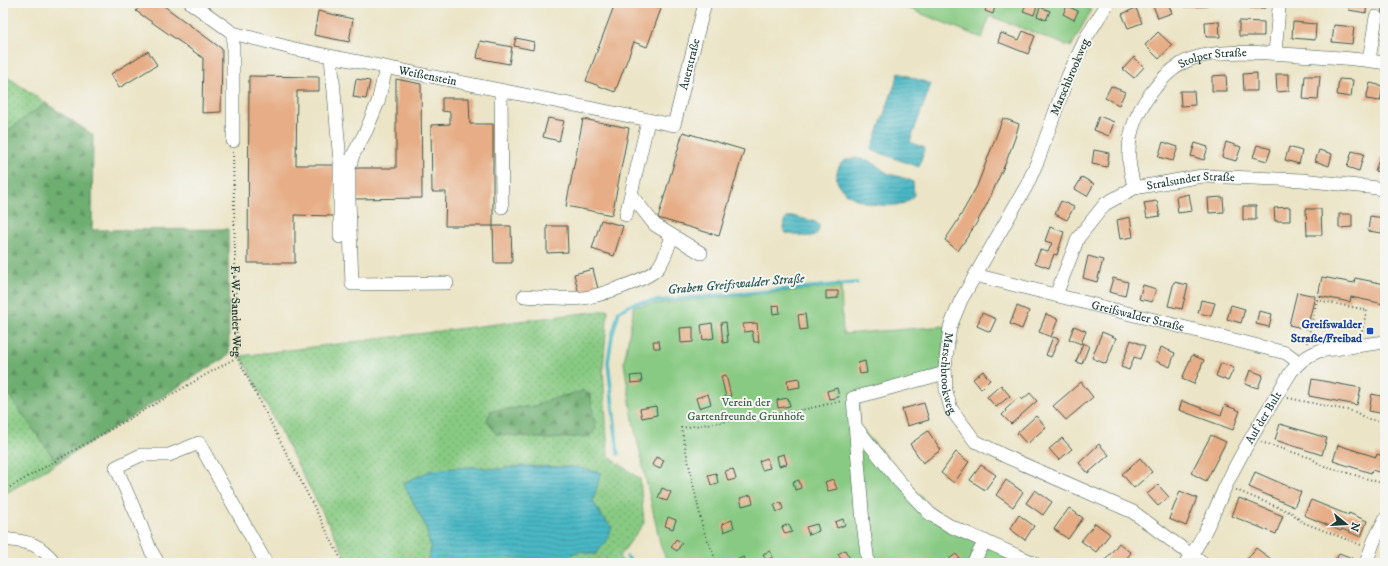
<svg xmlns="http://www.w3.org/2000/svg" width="1388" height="566" font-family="'IM FELL DW Pica',serif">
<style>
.grass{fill:url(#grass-dots);stroke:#54845c;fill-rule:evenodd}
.forest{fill:url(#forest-firs);stroke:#467652}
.green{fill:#88ca83;stroke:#54845c}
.water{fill:url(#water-rules);stroke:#347a7c}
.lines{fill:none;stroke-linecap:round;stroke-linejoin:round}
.stream{stroke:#4ab8c5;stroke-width:3.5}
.building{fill:#e6ad86}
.minor-casing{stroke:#3e564a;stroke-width:14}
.path{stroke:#3e564a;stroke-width:2;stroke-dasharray:1 3;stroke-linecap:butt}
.minor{stroke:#fff;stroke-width:13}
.transit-dot{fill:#1a4fb4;stroke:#f6f6f2;stroke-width:1.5}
.labels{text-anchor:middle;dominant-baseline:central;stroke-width:4;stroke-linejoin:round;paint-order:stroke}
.street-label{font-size:12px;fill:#1f3d34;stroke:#f6f6f2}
.transit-label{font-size:12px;font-weight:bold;fill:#164399;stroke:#f6f6f2;text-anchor:end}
.park-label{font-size:12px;fill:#396048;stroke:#f6f6f2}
.water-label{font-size:13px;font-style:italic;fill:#2a5c58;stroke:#f6f6f2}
</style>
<defs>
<pattern id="grass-dots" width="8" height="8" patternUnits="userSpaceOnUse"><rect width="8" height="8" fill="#88ca83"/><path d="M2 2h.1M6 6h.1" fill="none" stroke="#6fa56c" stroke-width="1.8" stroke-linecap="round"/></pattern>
<pattern id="forest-firs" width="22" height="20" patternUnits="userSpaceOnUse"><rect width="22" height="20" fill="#6eae71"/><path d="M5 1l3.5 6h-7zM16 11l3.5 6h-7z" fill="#5a8f5e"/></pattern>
<pattern id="water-rules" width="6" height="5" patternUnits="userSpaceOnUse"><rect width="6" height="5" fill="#4ab8c5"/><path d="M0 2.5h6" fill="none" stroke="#3d97a1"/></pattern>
</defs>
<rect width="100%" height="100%" fill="#f6f6f2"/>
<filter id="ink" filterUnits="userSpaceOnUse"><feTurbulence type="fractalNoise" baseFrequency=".025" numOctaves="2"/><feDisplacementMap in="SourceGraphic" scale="8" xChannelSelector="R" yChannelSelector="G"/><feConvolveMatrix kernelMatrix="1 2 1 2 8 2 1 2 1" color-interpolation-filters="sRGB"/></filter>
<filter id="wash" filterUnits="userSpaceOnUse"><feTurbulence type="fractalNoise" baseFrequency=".012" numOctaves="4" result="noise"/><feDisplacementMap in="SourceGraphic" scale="16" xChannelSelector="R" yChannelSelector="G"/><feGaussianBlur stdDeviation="0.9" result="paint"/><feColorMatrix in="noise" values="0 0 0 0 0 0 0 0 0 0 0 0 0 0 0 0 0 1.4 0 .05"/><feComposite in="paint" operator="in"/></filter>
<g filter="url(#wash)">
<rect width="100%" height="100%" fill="#ebe4c6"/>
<path class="grass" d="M3 74 46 103 3 134Z
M608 310 603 368 608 456 640 479 644 523 619 557 625 563H565L572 553 582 551 612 527 602 517 593 501 546 467 522 466 499 469 470 467 432 470 403 483 425 525 431 549 427 563H349L241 356ZM536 406 590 436 549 439 496 434 491 411Z
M3 387 57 463 3 495Z"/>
<path class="forest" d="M46 103 93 135 92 230 228 229 229 355 57 463 3 387V134Z
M583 391 590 394 596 429 590 436 549 439 496 434 487 420 491 411 535 406 551 399Z"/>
<path class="green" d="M895 3H1076L1091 10 1071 47 990 16 982 38Z
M841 286 843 334 946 326 941 379 859 401V426L931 508 956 525 1041 563H668L661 547 634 426 624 363 634 306Z"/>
<path class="water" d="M899 73 931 84 910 142 925 148 919 167 871 150Z
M854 158 869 160 887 173 910 180 913 182 914 195C912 197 910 200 908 201 888 214 823 198 839 167 842 160 846 160 854 158Z
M793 216C802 220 812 218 819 225 819 226 819 231 818 232 815 240 793 235 786 233L783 229 784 221 787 218Z
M522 466 576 467 601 473 593 501 602 517 612 527 607 541 595 555C580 550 575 549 565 563H427L431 549 425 525 403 483 432 470 470 467 499 469Z"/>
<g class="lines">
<path class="stream" d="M618 454 608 362 612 336 619 311 635 303 857 283
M627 557 634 563"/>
</g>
<g id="blocks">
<path class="building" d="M142 3H160L222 49 221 112 202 113 203 58 136 11Z
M610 3H644L661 9 647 47 634 42 615 92 586 81 614 6 609 5Z
M988 3H996L993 14 985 11Z
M1027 3H1032L1037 6 1034 15 1023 11Z
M1152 3H1168L1172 13 1158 18Z
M1185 3H1206L1207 6 1185 7Z
M1249 3H1266V8H1250Z
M1286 3H1306V7L1286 6Z
M1350 3H1367L1366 13 1349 10Z
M1383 3H1385V14H1381Z
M1067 6 1078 11 1074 20 1063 14Z
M1040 7 1050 11 1046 20 1037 16Z
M1136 8 1142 23 1128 28 1122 14Z
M318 11 353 19 349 42 314 35Z
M1219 21 1220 37H1206L1205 22Z
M1239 21 1264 22V36H1239Z
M1293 22 1316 24 1315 40 1292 38Z
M1334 25 1354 27 1352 44 1332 42Z
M1023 31 1035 36 1028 54 998 42 1001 33 1019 40Z
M1158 32 1172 45 1159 59 1145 45Z
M1383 32 1385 33V48L1381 47Z
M516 38 534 42 533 50 514 46Z
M480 41 512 47 509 64 477 58Z
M148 51 157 65 119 88 111 74Z
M1134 57 1144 67 1134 78 1123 69Z
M1257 73V91H1244L1243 74Z
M1276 74H1289V91L1277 92Z
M1226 75 1227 91H1212V76Z
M249 76 319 77V91H297L296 165H335L334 216 295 215V263H248Z
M1305 76H1320L1318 100 1303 99Z
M356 79 370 81 366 99 353 97Z
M396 79 421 84 422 198 353 199V168H396Z
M1339 79 1353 80 1351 97 1337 95Z
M1370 83 1383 86 1380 101 1366 99Z
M1111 86 1125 92 1119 105 1105 98Z
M1180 91H1194L1195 105 1181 106Z
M442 98H469L470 124H493V226H445L446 192H432L431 125 450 124V112L442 111Z
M1099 116 1114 122 1109 136 1094 130Z
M548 118 564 121 559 141 543 137Z
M1003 118 1019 124 1015 138 1006 162 987 204 976 224 958 251 945 240 957 222 977 186Z
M583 119 629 128 612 215 566 206Z
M683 132 744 150 719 236 658 218Z
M1163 142 1178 147 1173 161 1158 157Z
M1226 142 1241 147 1236 161 1222 157Z
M1195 143 1208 147 1204 160 1191 156Z
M1257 145 1271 149 1267 161 1253 157Z
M1289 147 1302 151 1299 164 1285 160Z
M1094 150 1109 153 1107 167 1092 164Z
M1319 150 1332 154 1329 166 1315 161Z
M1352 151 1364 154 1359 171 1347 167Z
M1380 157 1385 159V174L1375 171Z
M1082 177 1094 184 1087 196 1075 189Z
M1189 194 1192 211 1178 213 1176 197Z
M1223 197 1224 212 1209 213 1208 198Z
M1061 201 1074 207 1067 220 1055 214Z
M1157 201 1160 216 1147 218 1144 203Z
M1243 206H1256V220H1243Z
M1290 207V221H1275L1274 208Z
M1306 209H1321L1322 235H1307Z
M1339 214H1352V227L1339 228Z
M1370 216 1384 218 1382 233 1368 231Z
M1130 217 1133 237 1120 239 1117 220Z
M601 220 623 226 614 256 592 249Z
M493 226H511L512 263H494Z
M547 226H567L568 252 547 253Z
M1050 227 1064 232 1057 255 1054 254 1049 268 1035 263 1040 250 1048 252 1052 243 1045 241Z
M1088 256 1103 260 1097 282 1083 278Z
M593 269 598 289 579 294 574 274Z
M1322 277 1354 283 1355 278 1385 284 1384 304 1351 297 1350 302 1318 296Z
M1113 278 1128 282 1125 296 1109 292Z
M1174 282 1188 285 1182 309 1168 306Z
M1143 285 1156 289 1152 302 1139 299Z
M826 291H838V298L826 299Z
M1297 292 1315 296 1307 329 1289 325Z
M1201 300 1215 303 1211 316 1198 313Z
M779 305 780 313 773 314 772 306Z
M1231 305 1245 309 1241 323 1227 319Z
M1017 306 1029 311 1022 329 1010 324Z
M1259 311 1272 314 1269 327 1256 324Z
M982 313 996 319 990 332 977 326Z
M805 314 807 329 800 330 798 315Z
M1046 314 1058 319 1051 337 1039 332Z
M726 322 728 342 723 343 721 323Z
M712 323 714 338 703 340 701 325Z
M757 323 759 342H754L752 331 744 332 743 324Z
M1074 326 1086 331 1081 344 1069 339Z
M693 327V342L681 343 680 328Z
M1102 332 1116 338 1106 364 1092 358Z
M1053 337 1059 339 1051 357 1046 355Z
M1131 340 1145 346 1140 359 1134 357 1129 370 1121 367Z
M653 341H659L660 348H654Z
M1083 343 1089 346 1082 364 1076 362Z
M1161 347 1175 353 1170 367 1156 361Z
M1192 355 1204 360 1194 384 1182 379Z
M865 361 867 373 860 374 858 363Z
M1221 363 1234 368 1228 381 1216 376Z
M1250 370 1263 375 1258 388 1245 384Z
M983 371 990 380 981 389 973 379Z
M641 375 642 382 631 383 630 376Z
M726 375 731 396 726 397 721 376Z
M799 378 800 387 788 389 787 380Z
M1312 379 1361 388 1357 405 1309 396Z
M1081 382 1093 397 1066 420 1053 406Z
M1001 385 1010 396 996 407 987 397Z
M837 388 839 397 829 399 827 391Z
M1030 393 1037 401 1011 424 1002 415 1006 411 1005 410 1019 397 1022 400Z
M708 394 711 404 699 408 696 398Z
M1372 394 1385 397V414L1369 411Z
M788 398 790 406 778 408 777 400Z
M1182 401 1221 415 1225 405 1240 411 1233 430 1179 410Z
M924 403 929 420 907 426 902 409Z
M656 406 657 415 642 418 640 409Z
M1036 416 1046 427 1027 444 1017 433Z
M1280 424 1327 438 1322 455 1275 440Z
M928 431 941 450 923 463 910 444Z
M1211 435 1226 442 1206 481 1191 473Z
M1062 438 1072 449 1059 460 1049 449Z
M1099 444 1109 455 1088 473 1079 463Z
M1338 445 1376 457 1377 454 1385 457V474L1372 470 1371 473 1333 461Z
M956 452 969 462 954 483 941 473Z
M784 454 787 464 779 466 777 456Z
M656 457 664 460 660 469 652 465Z
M767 458 770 468 762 470 759 461Z
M1140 458 1152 472 1134 488 1122 474Z
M981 465 996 475 985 490 970 480Z
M733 469 736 479 728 481 725 471Z
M1255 472 1301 492 1294 507 1249 487Z
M716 473 718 483 711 485 708 475Z
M833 479 837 489 828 491 825 482Z
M799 480 801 488 795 490 793 482Z
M1006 480 1023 492 1013 507 996 495Z
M1158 485 1169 497 1158 506 1147 494Z
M662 488 671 492 667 501 658 498Z
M1035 490 1052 502 1043 515 1026 503Z
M1180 491 1197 498 1186 526 1169 519Z
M751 495 753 503 742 506 740 498Z
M1239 498 1283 516 1276 534 1232 516Z
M1311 500 1348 515 1349 513 1367 521 1361 537 1342 529 1341 531 1304 515Z
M781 502 783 509 777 512 774 505Z
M1069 508 1083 518 1068 539 1054 529Z
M1019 515 1034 526 1025 540 1010 529Z
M668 517 676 520 673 529 665 526Z
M843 519 845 525 837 528 835 522Z
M732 520 734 528 724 532 722 524Z
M1095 523 1110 534 1096 552 1081 541Z
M789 524 792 532 785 534 782 527Z
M817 524 819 531 809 535 806 527Z
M676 539 682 543 677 551 671 547Z
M1119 543 1131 553 1126 559 1128 560 1126 563H1103Z
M1256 548 1271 559 1268 563H1244Z
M845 550 850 559 843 563 838 554Z
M770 551 773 557 766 560 763 554Z
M1339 553 1352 558 1350 563H1335Z
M956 554 961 560 957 563H953L949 559Z
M744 557 747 563H738L736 560Z"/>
</g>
</g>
<g filter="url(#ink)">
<use href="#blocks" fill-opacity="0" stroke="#3e564a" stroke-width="1"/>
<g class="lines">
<defs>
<g id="minor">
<path id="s2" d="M191 3 233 33 295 49 674 125 705 3"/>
<path id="s3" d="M1108 3 1087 36 1068 76 1038 160 1027 185 961 300 950 327 945 367 946 391 951 409 975 441 1007 457 1133 512 1202 563"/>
<path d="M1275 53 1279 8"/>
<path d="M331 57 340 162V237"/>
<path d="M1369 60 1376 17"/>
<path d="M386 68 378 102 366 131 353 155 349 169V200L352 284 447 283"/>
<path d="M501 91 502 207"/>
<path d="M233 141V33"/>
<path id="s4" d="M1134 188C1132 176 1128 163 1129 152 1129 130 1138 110 1151 93 1159 82 1169 71 1181 64 1208 47 1267 53 1298 55 1327 57 1356 58 1385 63"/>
<path d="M631 195 655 225 701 253"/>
<path d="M626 215 648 121"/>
<path id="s5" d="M975 275 1286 353 1293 358 1298 363"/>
<path id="s6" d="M1056 295 1078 238 1105 204 1134 188 1202 176 1302 180 1377 188 1385 191"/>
<path d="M524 296C543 297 565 300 583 298 598 296 647 280 657 269 665 260 668 247 672 236"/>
<path d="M855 426 898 480 930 514 950 526 1034 563"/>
<path d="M3 539C28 542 38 542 55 563"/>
<path d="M158 563 150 549 138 518 116 467 141 455H169L199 443 266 563"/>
<path d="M868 563 863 523 853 398 945 373"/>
<path d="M973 563 985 541"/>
<path id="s7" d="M1186 563C1208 533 1219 497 1236 465 1253 433 1272 403 1291 372 1299 362 1306 356 1319 351L1385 342"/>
<path d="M1366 563 1374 541 1385 519"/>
</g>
</defs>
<use href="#minor" class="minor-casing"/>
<g class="path">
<path id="s1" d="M233 152 237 357 343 563"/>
<path d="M1307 343 1317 300 1367 310 1361 334"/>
<path d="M1288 398 1356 412 1365 418 1385 423"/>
<path d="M1261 442 1311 458 1321 465 1385 484"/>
<path d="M1236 490 1292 513 1302 522 1361 545"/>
<path d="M3 491 237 357"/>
<path d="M717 563 703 529 681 428 797 411 842 401"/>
</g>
<use href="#minor" class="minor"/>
</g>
</g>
<rect class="transit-dot" x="1366" y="327" width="8" height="8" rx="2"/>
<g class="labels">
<g class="street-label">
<text stroke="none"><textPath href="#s4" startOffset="175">Stolper Straße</textPath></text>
<text stroke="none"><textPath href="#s2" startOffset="565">Auerstraße</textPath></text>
<text stroke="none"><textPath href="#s2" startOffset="251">Weißenstein</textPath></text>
<text transform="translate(1070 77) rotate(-67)">Marschbrookweg</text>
<text stroke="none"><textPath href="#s6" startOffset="195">Stralsunder Straße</textPath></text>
<text stroke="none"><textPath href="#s1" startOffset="159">F.-W.-Sander-Weg</textPath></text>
<text stroke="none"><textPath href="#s5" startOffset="168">Greifswalder Straße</textPath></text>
<text stroke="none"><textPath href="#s3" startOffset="408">Marschbrookweg</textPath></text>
<text stroke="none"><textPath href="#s7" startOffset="165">Auf der Bult</textPath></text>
</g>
<g class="transit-label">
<text x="1362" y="324">Greifswalder<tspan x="1362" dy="14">Straße/Freibad</tspan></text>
</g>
<g class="park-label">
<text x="746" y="402">Verein der<tspan x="746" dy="14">Gartenfreunde Grünhöfe</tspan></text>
</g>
<g class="water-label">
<text transform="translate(736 284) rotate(-5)">Graben Greifswalder Straße</text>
</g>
</g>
<rect width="1388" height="566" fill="none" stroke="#f6f6f2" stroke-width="16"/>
<g transform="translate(1346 524) rotate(108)" stroke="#f6f6f2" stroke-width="3" paint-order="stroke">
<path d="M0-3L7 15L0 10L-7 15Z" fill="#1f3d34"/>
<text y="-6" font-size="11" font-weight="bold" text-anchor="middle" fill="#1f3d34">N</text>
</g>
</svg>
